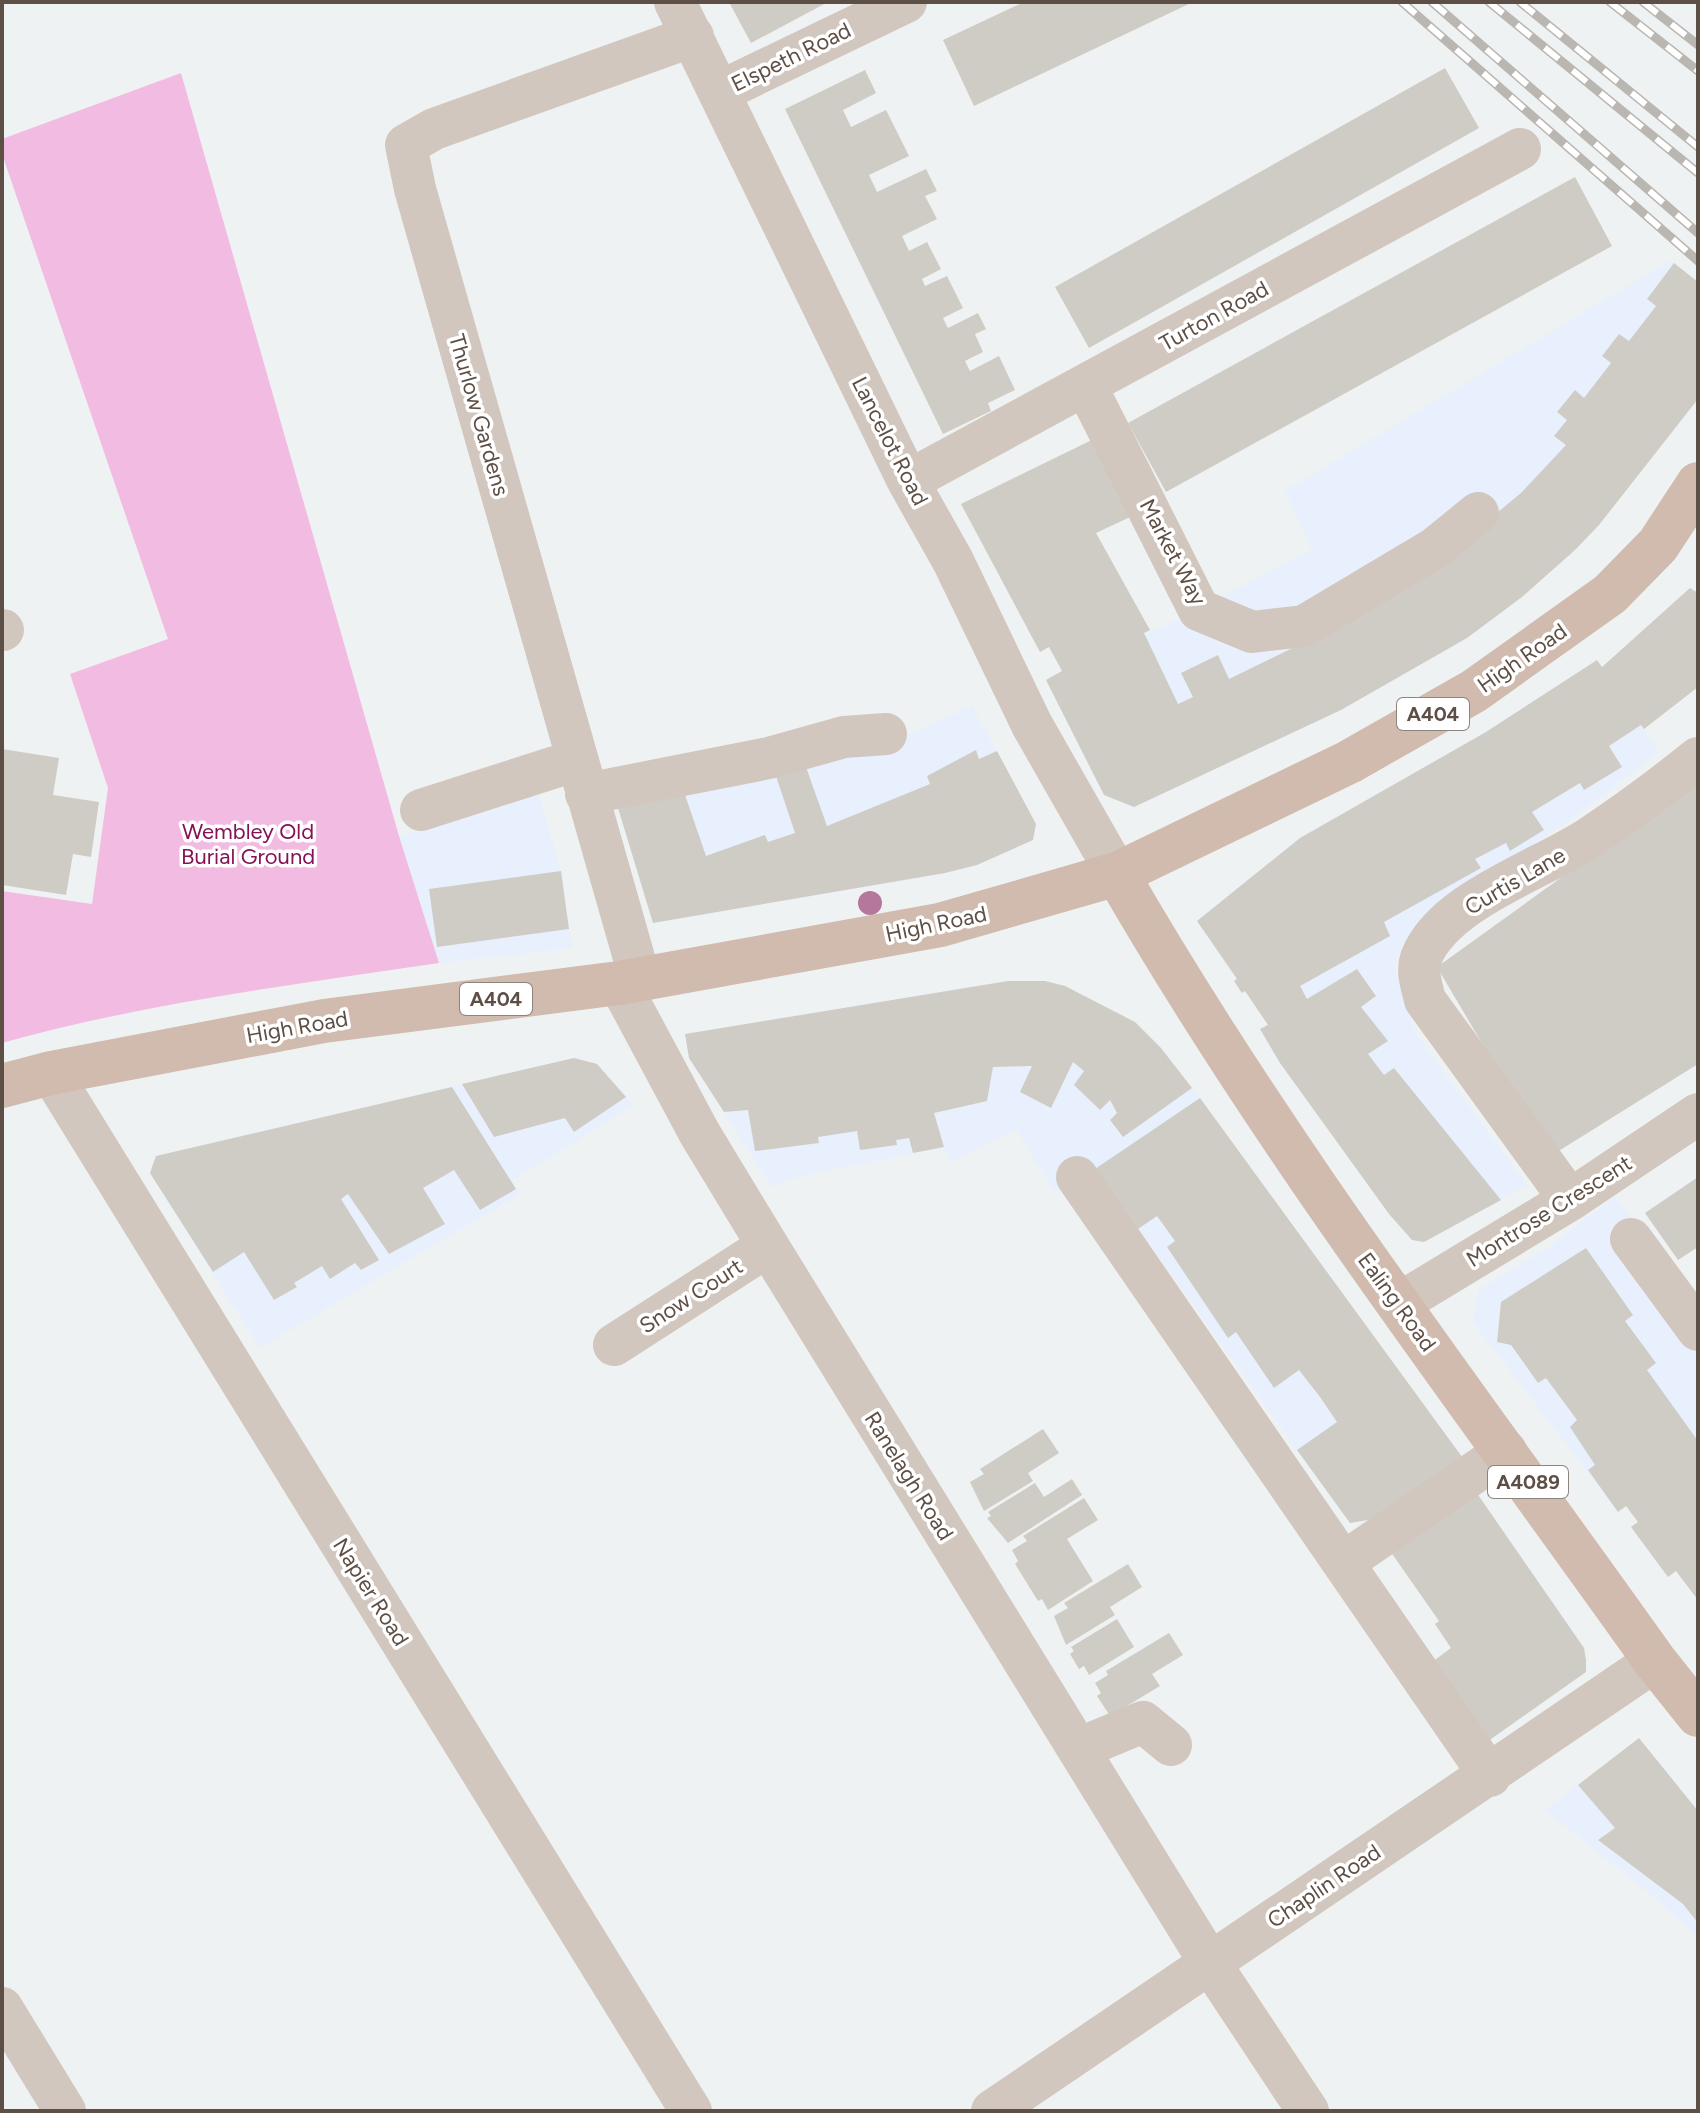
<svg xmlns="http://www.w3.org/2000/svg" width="1700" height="2113" font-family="Figtree,sans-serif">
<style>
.commercial{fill:#e8f0fd}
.green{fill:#f2bce2}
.building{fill:#cfccc6}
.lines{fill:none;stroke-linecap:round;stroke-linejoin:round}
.minor{stroke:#d2c7bf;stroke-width:42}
.major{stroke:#d0bbae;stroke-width:44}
.rail-casing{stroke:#bab6b1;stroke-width:9}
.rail{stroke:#fff;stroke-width:6;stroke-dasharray:18;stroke-linecap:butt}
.tree{fill:#b5779c}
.labels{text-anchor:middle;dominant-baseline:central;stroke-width:7;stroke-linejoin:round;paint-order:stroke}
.shield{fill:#fff;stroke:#8e847e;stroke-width:2}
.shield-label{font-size:20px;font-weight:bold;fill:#5e4f46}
.street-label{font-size:22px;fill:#5e4f46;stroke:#fff}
.park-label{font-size:22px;fill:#851256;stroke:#fff}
</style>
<rect width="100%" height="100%" fill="#eff2f2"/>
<path class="commercial" d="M1669 261 1698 282V399L1599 525 1575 550 1522 597 1467 638 1341 710 1134 807 1104 795 1046 680 1184 617 1312 549 1285 491Z
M1597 660 1659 752 1581 812 1430 915 1402 945 1395 967 1417 1035 1527 1185 1424 1242 1412 1240 1389 1214 1280 1063 1260 1029 1268 1024 1246 991 1242 993 1234 981 1237 979 1197 921 1300 838 1486 732Z
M972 706 1036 824 1033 840 977 865 945 873 653 923 618 808 885 745Z
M538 792 561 871 572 948 439 963 399 836Z
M1008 981H1045L1065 986 1135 1022 1161 1048 1200 1098 1391 1516 1350 1523 1095 1169 1055 1192 1016 1129 952 1161 944 1147 796 1177 772 1187 689 1058 685 1034Z
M574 1058 597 1064 633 1105 512 1181 520 1194 260 1348 150 1173 156 1156Z
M1614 1197 1698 1302V1600L1676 1571 1668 1577 1631 1527 1638 1522 1626 1507 1618 1512 1473 1322 1478 1290 1550 1246Z
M1639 1738 1698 1811V1939L1655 1898 1545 1810Z"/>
<path class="green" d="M181 73 399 836 439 963C292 985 145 1003 2 1043V891L92 904 108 788 70 674 168 639 2 154V139Z"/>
<path class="building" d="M729 2H828L751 43Z
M1024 2H1193L974 106 943 40Z
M1445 68 1479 128 1089 348 1055 287Z
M865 70 876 93 843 110 851 127 886 110 909 156 869 175 877 192 926 169 937 191 925 196 937 219 902 236 909 251 927 242 941 269 922 279 925 286 947 276 963 308 943 318 948 328 978 313 986 329 975 334 983 352 965 361 970 371 999 356 1015 390 988 403 991 411 943 434 785 109Z
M1575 177 1612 246 1166 492 1128 423Z
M1674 263 1698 282V399L1599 525 1575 550 1522 597 1467 638 1341 710 1134 807 1104 795 1046 680 1062 671 1049 647 1040 652 961 504 1104 434 1143 511 1096 533 1150 630 1144 633 1178 704 1193 697 1181 673 1218 655 1229 679 1307 641 1480 527 1521 493 1566 445 1554 436 1567 420 1557 412 1575 390 1584 398 1611 363 1602 356 1619 334 1629 341 1656 306 1647 299Z
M1690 588 1698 593V687L1644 729 1641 725 1609 746 1622 767 1584 790 1580 783 1532 812 1544 830 1510 851 1506 843 1475 859 1481 868 1384 922 1390 936 1300 986 1307 999 1357 969 1376 996 1361 1007 1388 1041 1368 1054 1384 1075 1394 1068 1501 1200 1424 1242 1412 1240 1389 1214 1280 1063 1260 1029 1268 1025 1245 991 1242 993 1234 981 1237 979 1197 921 1300 838 1486 732 1597 660 1602 667Z
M2 749 59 758 53 795 99 802 91 857 73 854 66 895 2 885Z
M976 750 979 759 997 751 1036 824 1033 840 977 865 945 873 653 923 618 808 684 792 706 856 765 835 768 842 795 833 776 776 806 767 827 826 930 784 927 776Z
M1698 779V1064L1549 1157 1437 967Z
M561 871 569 929 437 947 429 889Z
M1008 981H1045L1065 986 1135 1022 1161 1048 1192 1088 1123 1137 1110 1120 1117 1113 1110 1100 1100 1110 1074 1085 1084 1071 1073 1062 1051 1108 1020 1092 1032 1066 993 1067 987 1101 934 1113 944 1147 913 1153 909 1138 896 1140 897 1145 860 1150 857 1131 818 1137 819 1143 755 1151 748 1110 724 1112 689 1058 685 1034Z
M574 1058 597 1064 626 1097 574 1132 565 1118 494 1137 462 1084Z
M452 1087 516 1189 480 1210 454 1170 423 1188 445 1224 389 1254 348 1194 341 1199 379 1260 361 1270 355 1263 330 1279 322 1266 294 1283 297 1287 274 1300 244 1252 213 1272 150 1173 156 1156Z
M1200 1098 1465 1461 1391 1516 1350 1523 1297 1450 1337 1422 1320 1397 1299 1370 1274 1388 1236 1332 1228 1338 1167 1247 1175 1241 1157 1216 1138 1229 1095 1169Z
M1698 1177V1247L1678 1260 1645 1213Z
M1586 1248 1633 1315 1625 1321 1656 1363 1647 1370 1698 1441V1600L1676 1571 1668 1577 1631 1527 1638 1522 1626 1506 1618 1512 1588 1470 1595 1465 1570 1427 1577 1420 1546 1378 1538 1383 1511 1345 1497 1342 1501 1302Z
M1043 1429 1059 1453 1028 1473 1033 1481 984 1511 970 1482 984 1474 980 1469Z
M1072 1479 1082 1495 1008 1543 987 1518 991 1516 988 1512 1035 1483 1044 1497Z
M1474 1489 1584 1648 1586 1660V1672L1484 1744 1428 1665 1451 1648 1435 1624 1439 1621 1388 1548Z
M1084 1498 1098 1520 1067 1539 1093 1581 1048 1610 1042 1599 1038 1601 1015 1564 1018 1561 1012 1550 1027 1541 1023 1536Z
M1128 1564 1142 1587 1110 1607 1115 1615 1066 1645 1054 1616 1068 1608 1064 1603Z
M1117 1619 1134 1647 1089 1675 1084 1666 1079 1669 1070 1654 1074 1651 1071 1647Z
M1169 1633 1183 1655 1152 1674 1160 1686 1110 1716 1097 1696 1101 1693 1095 1683 1108 1675 1106 1671Z
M1639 1738 1698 1811V1923L1683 1904 1598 1840 1615 1828 1578 1785Z"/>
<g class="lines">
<path class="minor" d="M675 2 908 481 953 561 1032 725 1117 874
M719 92 906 2
M1086 386 1199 610 1252 632 1304 626 1435 548 1478 513
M908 481 1520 149
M2 630H3
M586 794 769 758 844 737 886 734
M421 810 577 760
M640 979 415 189 406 145 434 129 693 36
M619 983 700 1134 768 1246 1210 1963 1308 2111
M51 1073 691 2111
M1077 1177 1490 1776
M1570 1200 1425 1000C1422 986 1416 972 1421 958 1443 901 1540 870 1589 838 1627 813 1663 786 1698 758
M1631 1239 1698 1330
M1398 1304 1570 1200 1698 1114
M614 1345 768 1246
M1344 1562 1506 1451
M1078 1749 1143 1722 1171 1745
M2 2008 65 2111
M992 2111 1655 1661"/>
<path class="major" d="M1117 874C1276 1150 1471 1402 1655 1661L1698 1715
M2 1086 51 1073 324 1021 619 983 940 925 1117 874 1349 762 1474 691 1610 594 1658 545 1698 484"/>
<defs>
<path id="rail" d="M1402 2 1698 261
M1432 2 1698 233
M1489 2 1698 173
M1520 2 1698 147
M1610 2 1698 71
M1643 2 1698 45"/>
</defs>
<use href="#rail" class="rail-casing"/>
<use href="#rail" class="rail"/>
</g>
<circle class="tree" cx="870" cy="903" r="12"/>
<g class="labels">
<g class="shield">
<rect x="1397" y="698" width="72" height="32" rx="6"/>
<rect x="460" y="983" width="72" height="32" rx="6"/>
<rect x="1488" y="1466" width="80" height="32" rx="6"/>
</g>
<g class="shield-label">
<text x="1433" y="714">A404</text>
<text x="496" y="999">A404</text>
<text x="1528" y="1482">A4089</text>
</g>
<g class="street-label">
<text transform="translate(791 57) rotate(-26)">Elspeth Road</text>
<text transform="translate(1214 316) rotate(-29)">Turton Road</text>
<text transform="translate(479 415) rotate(74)">Thurlow Gardens</text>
<text transform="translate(890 441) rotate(63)">Lancelot Road</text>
<text transform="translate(1173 552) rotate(62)">Market Way</text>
<text transform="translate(1522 658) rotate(-35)">High Road</text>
<text transform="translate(1515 881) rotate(-30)">Curtis Lane</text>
<text transform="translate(936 924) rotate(-12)">High Road</text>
<text transform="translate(297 1027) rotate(-10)">High Road</text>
<text transform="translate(1549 1211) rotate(-32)">Montrose Crescent</text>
<text transform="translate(691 1296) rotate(-33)">Snow Court</text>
<text transform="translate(1397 1302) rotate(54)">Ealing Road</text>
<text transform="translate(909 1476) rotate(58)">Ranelagh Road</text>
<text transform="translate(371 1592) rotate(58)">Napier Road</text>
<text transform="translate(1324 1886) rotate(-34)">Chaplin Road</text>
</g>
<g class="park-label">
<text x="248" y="831">Wembley Old<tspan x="248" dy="25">Burial Ground</tspan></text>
</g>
</g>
<rect width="1700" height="2113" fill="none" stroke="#5e4f46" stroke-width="8"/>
</svg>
